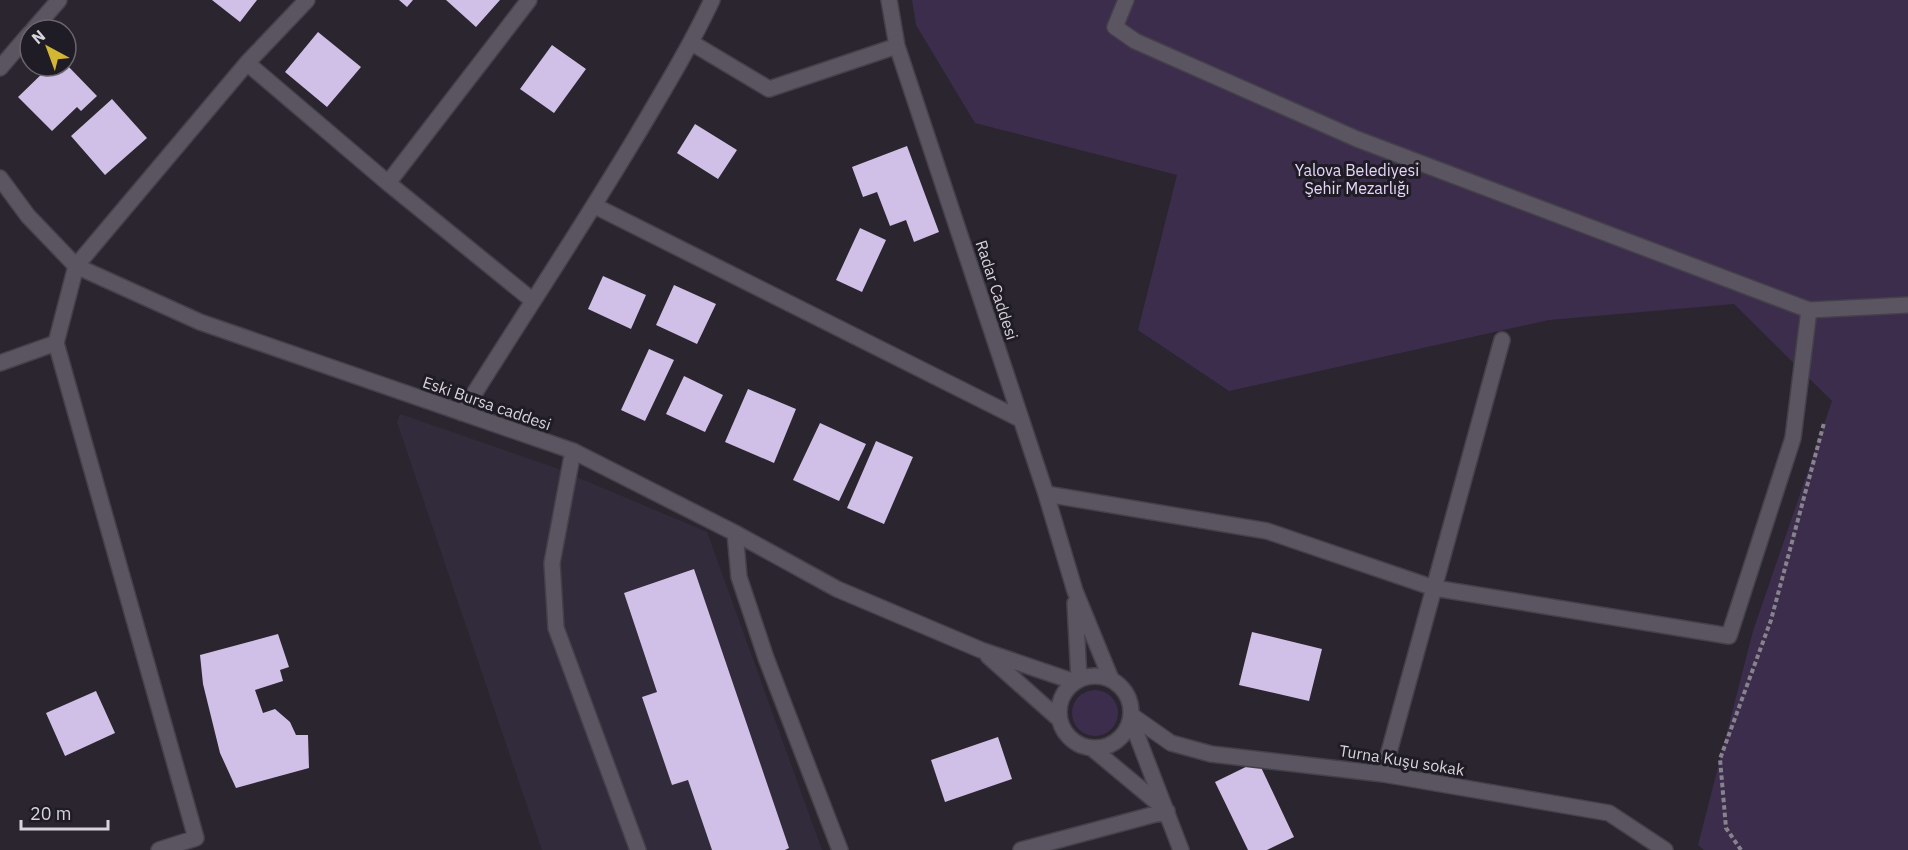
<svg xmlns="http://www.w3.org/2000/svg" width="1908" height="850" font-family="'IBM Plex Sans',sans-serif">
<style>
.built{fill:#322b3b}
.green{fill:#3c2d4d}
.building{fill:#d0bfe6}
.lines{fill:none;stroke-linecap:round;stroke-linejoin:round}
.service-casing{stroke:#45414a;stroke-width:18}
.minor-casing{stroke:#45414a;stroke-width:18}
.path{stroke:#87838c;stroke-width:4;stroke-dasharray:4.5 3;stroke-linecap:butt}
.service{stroke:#5a5561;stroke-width:15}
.minor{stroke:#5a5561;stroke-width:15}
.labels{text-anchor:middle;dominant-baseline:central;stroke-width:6;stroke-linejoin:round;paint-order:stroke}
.park-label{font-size:16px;fill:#e5d5f9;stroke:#201c25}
.street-label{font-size:16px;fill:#d7d4db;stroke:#201c25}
</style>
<rect width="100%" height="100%" fill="#2a252f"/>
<path class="built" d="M400 414 553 467 707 532 822 850H542L397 422Z"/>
<path class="green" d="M912 0H1908V850H1704L1698 845 1753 631 1832 401 1734 304 1549 320 1229 391 1138 330 1177 175 975 123 916 25Z
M1072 713a23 23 0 1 1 46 0a23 23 0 1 1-46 0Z"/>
<path class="building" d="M212 0H257L240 22Z
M399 0H413L407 7Z
M446 0H500L476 27Z
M318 32 361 67 327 107 285 72Z
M552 45 586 69 554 113 520 89Z
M66 64 97 96 81 111 77 107 52 131 18 97 50 66H66Z
M112 99 147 138 105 175 71 136Z
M695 124 737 150 718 179 677 153Z
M907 146 939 232 914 242 906 220 890 226 877 192 863 197 852 167Z
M860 228 886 240 862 292 836 280Z
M603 276 646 295 631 329 588 309Z
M674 285 716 304 697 344 656 325Z
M649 349 674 360 645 421 621 410Z
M684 376 723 395 705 432 666 414Z
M748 389 796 409 774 463 725 442Z
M820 423 866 444 839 501 793 480Z
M876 441 913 457 884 524 847 508Z
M694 569 789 848 785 850H712L688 780 672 785 642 697 657 692 624 593Z
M1252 632 1322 649 1309 701 1239 685Z
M278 634 289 667 280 670 283 681 255 690 263 713 275 709 290 722 296 735H308L309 768 236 788 220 753 203 684 200 655Z
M96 691 115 733 65 756 46 713Z
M998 737 1012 779 945 802 931 760Z
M1258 761 1294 837 1267 850H1248L1215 782Z"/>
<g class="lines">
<defs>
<path id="service" d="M1126 0 1115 27 1135 41 1357 139 1809 310
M573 451 552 563 556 628 638 850"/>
<path id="minor" d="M889 0 897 46 1046 494 1075 591 1111 679
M33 30 59 0
M692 43 769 89 897 46
M247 63 388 183 532 300
M0 68 30 33
M0 178 28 216 76 266 200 322 573 451 735 533 837 589 981 650 1075 682
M388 183 529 0
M595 206 1020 419
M0 363 56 343
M462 413C520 320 581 229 637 135 663 91 690 47 712 0
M1046 494 1267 531 1434 588 1729 636 1793 438 1809 310 1908 305
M735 533 739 577 766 658 840 850
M1075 603 1079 680
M988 656 1059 719
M1059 712a36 36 0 1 1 72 0a36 36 0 1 1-72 0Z
M1131 715 1171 743 1211 754 1383 774 1609 813 1665 850
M1131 720 1181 850
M1093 749 1165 809
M1383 774 1502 340
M159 850 196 838 56 343 76 266 247 63 307 0
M1021 850 1167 811"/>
</defs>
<use href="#service" class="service-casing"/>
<use href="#minor" class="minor-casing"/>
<path class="path" d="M1741 850 1726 828 1720 759 1771 620 1824 423"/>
<use href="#service" class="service"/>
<use href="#minor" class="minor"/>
</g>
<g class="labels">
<g class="park-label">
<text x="1357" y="170">Yalova Belediyesi<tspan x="1357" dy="18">Şehir Mezarlığı</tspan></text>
</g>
<g class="street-label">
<text transform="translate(997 290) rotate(72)">Radar Caddesi</text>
<text transform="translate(487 403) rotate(19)">Eski Bursa caddesi</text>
<text transform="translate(1402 760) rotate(9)">Turna Kuşu sokak</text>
</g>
</g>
<g transform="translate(48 48) rotate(319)"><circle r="28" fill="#201c25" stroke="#69666e" stroke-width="1.5"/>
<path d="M0-4.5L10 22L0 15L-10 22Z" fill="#d4b635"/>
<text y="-9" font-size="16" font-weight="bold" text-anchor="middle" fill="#d7d4db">N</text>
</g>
<path d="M21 820v9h87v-9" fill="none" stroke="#d7d4db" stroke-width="3"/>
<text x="30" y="820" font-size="18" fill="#d7d4db" stroke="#201c25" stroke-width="4.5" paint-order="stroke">20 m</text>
</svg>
